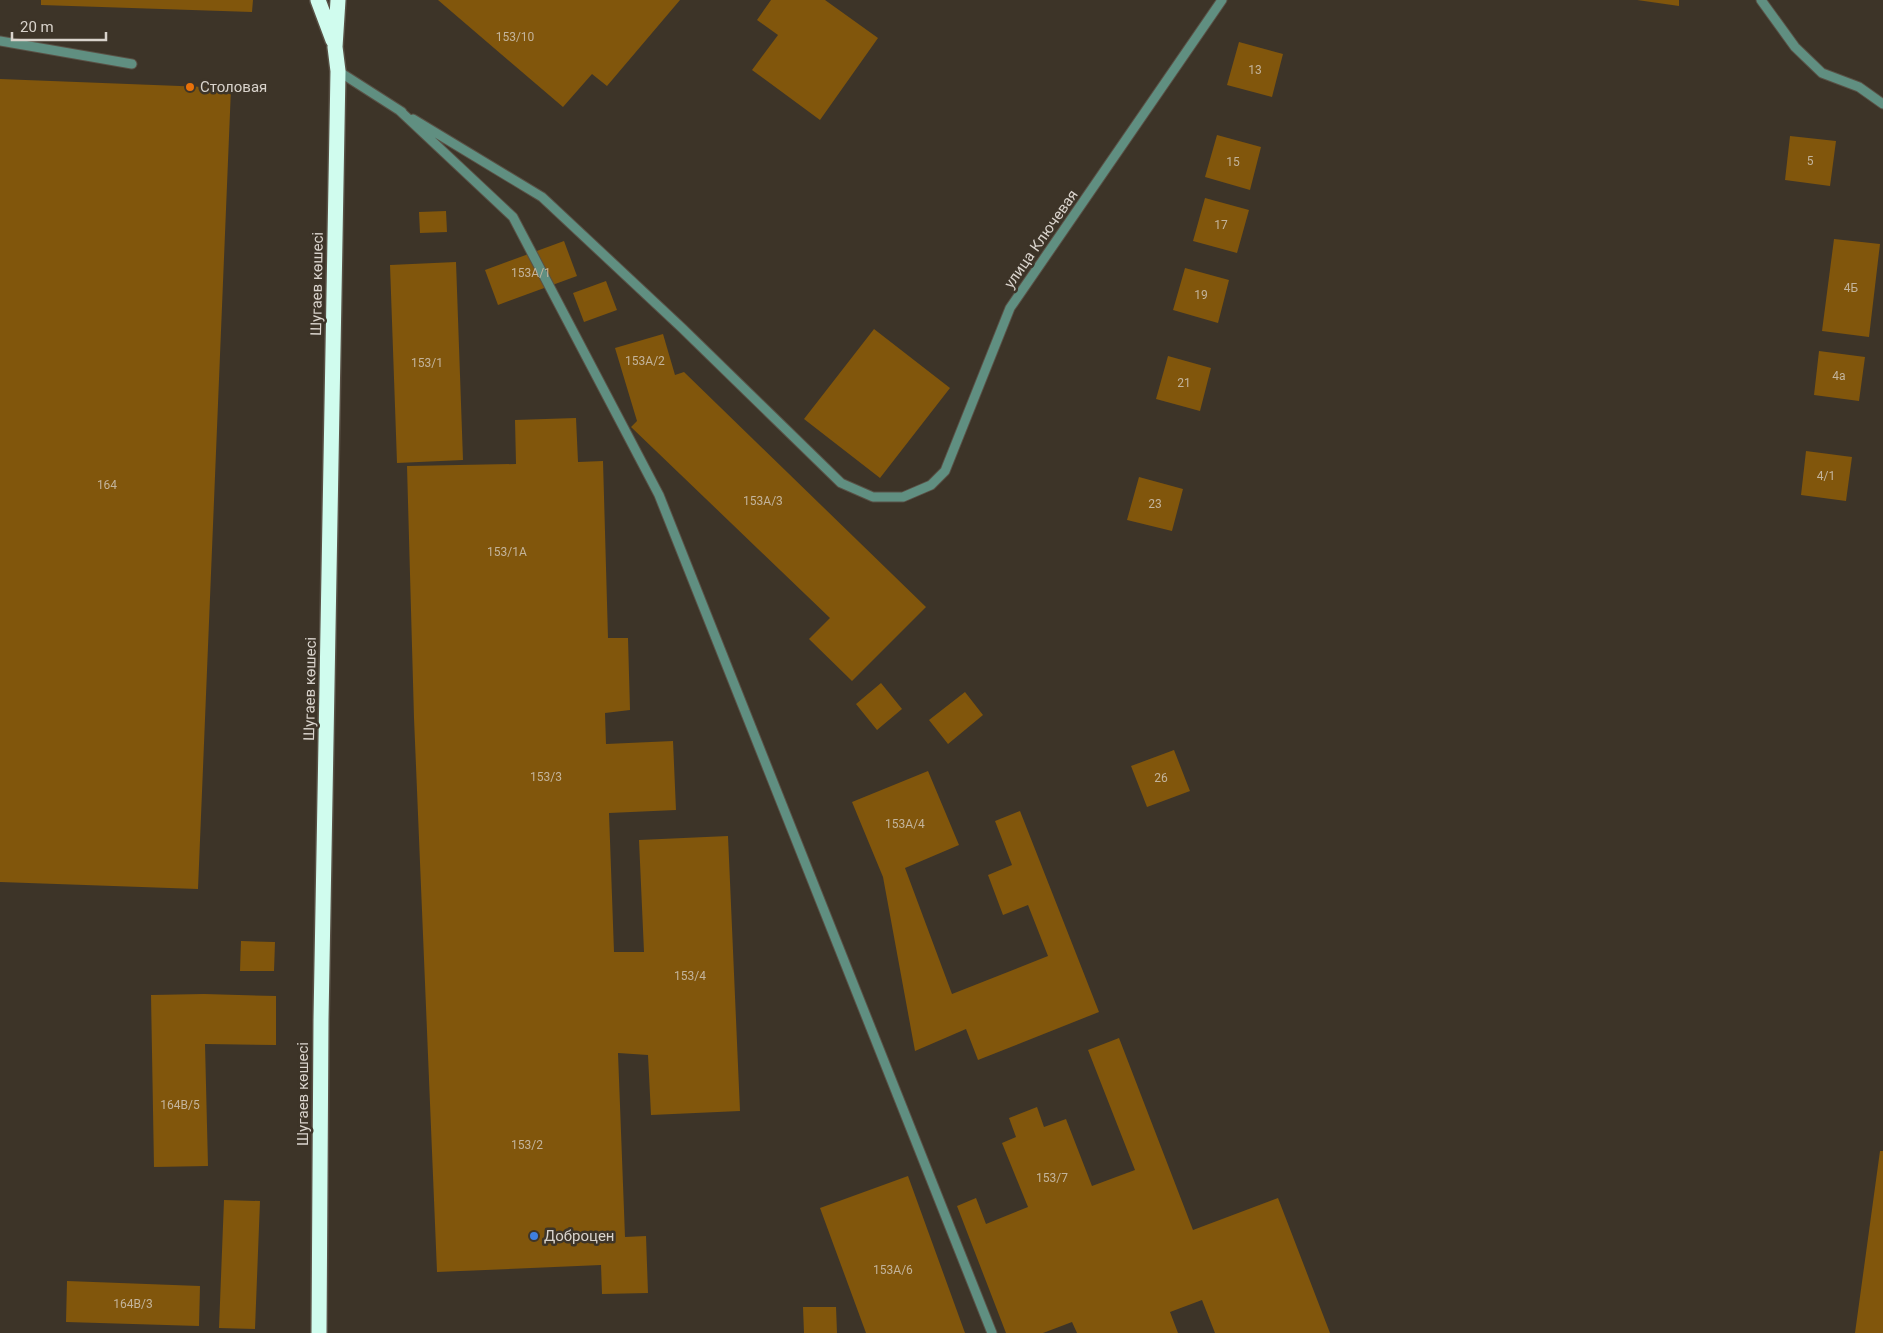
<svg xmlns="http://www.w3.org/2000/svg" width="1883" height="1333" font-family="Roboto,sans-serif">
<style>
.building{fill:#81560c}
.lines{fill:none;stroke-linecap:round;stroke-linejoin:round}
.minor-casing{stroke:#595146;stroke-width:11}
.highway-casing{stroke:#595146;stroke-width:18}
.minor{stroke:#608f81;stroke-width:9}
.highway{stroke:#d0fcee;stroke-width:15}
.food-dot{fill:#e8710a;stroke:#3d3428;stroke-width:2}
.shop-dot{fill:#3f7fe0;stroke:#3d3428;stroke-width:2}
.labels{text-anchor:middle;dominant-baseline:central;stroke-width:5;stroke-linejoin:round;paint-order:stroke}
.number-label{font-size:12px;fill:#c3b49c}
.poi-label{font-size:15px;fill:#d9d3cc;stroke:#3d3428;text-anchor:start}
.street-label{font-size:15px;fill:#d9d3cc;stroke:#3d3428}
</style>
<rect width="100%" height="100%" fill="#3d3428"/>
<path class="building" d="M41 0H253L252 12 41 5Z
M438 0H680L607 86 592 74 563 107Z
M771 0H825L878 38 820 120 752 70 778 35 757 20Z
M1637 0H1679V6Z
M1239 42 1283 54 1272 97 1227 85Z
M0 79 231 88 198 889 0 882Z
M1217 135 1261 147 1250 190 1205 177Z
M1790 136 1836 141 1830 186 1785 180Z
M1205 198 1249 210 1237 253 1193 241Z
M446 211 447 232 420 233 419 212Z
M1834 239 1880 244 1869 337 1822 331Z
M564 241 577 276 498 305 485 270Z
M456 262 463 460 397 463 390 265Z
M1185 268 1229 280 1218 323 1173 310Z
M606 281 617 310 584 322 573 293Z
M874 329 950 388 880 478 804 419Z
M663 334 675 375 684 372 926 607 852 681 809 639 830 618 631 427 637 421 615 348Z
M1819 351 1865 357 1859 401 1814 395Z
M1168 356 1211 368 1200 411 1156 399Z
M576 418 578 462 603 461 608 638H628L630 710 605 713 606 744 673 741 676 810 609 813 614 952H644L639 840 728 836 740 1111 651 1115 648 1055 618 1053 625 1237 646 1236 648 1293 602 1294 601 1265 437 1272 414 718 407 466 516 464 515 420Z
M1806 451 1852 457 1846 501 1801 495Z
M1139 477 1183 489 1172 531 1127 520Z
M881 683 902 709 877 730 856 704Z
M965 692 983 715 948 744 929 720Z
M1174 750 1190 791 1147 807 1131 766Z
M928 771 959 845 905 868 952 994 1048 956 1028 905 1003 915 988 875 1012 865 995 821 1020 811 1099 1012 978 1060 966 1029 915 1051 883 877 852 802Z
M241 941 275 942 274 971H240Z
M204 994 276 996V1045L205 1044 208 1166 154 1167 151 995Z
M1119 1038 1193 1230 1278 1198 1330 1333H1215L1202 1300 1170 1312 1178 1333H1077L1072 1322 1043 1333H1006L957 1206 976 1198 986 1224 1028 1207 1002 1143 1016 1137 1009 1118 1037 1107 1044 1127 1066 1119 1092 1186 1135 1170 1088 1050Z
M1880 1151H1883V1333H1855Z
M908 1176 965 1333H866L820 1208Z
M224 1200 260 1201 255 1329 219 1328Z
M67 1281 200 1286 199 1326 66 1322Z
M803 1307H836L837 1333H804Z"/>
<g class="lines">
<defs>
<path id="minor" d="M1761 0 1795 47 1822 73 1859 87 1883 104
M0 41 132 64
M338 71 402 112
M399 110 513 217 659 495 992 1333
M413 119 542 197 682 328 841 483 873 497H903L931 485 945 471 1010 308 1222 0"/>
<path id="highway" d="M318 0 333 40
M319 1333 321 1020 338 71 335 47 338 0"/>
</defs>
<use href="#minor" class="minor-casing"/>
<use href="#highway" class="highway-casing"/>
<use href="#minor" class="minor"/>
<use href="#highway" class="highway"/>
</g>
<circle class="food-dot" cx="190" cy="87" r="5"/>
<circle class="shop-dot" cx="534" cy="1236" r="5"/>
<g class="labels">
<g class="number-label">
<text x="515" y="37">153/10</text>
<text x="1255" y="70">13</text>
<text x="1810" y="161">5</text>
<text x="1233" y="162">15</text>
<text x="1221" y="225">17</text>
<text x="531" y="273">153A/1</text>
<text x="1851" y="288">4Б</text>
<text x="1201" y="295">19</text>
<text x="645" y="361">153A/2</text>
<text x="427" y="363">153/1</text>
<text x="1839" y="376">4а</text>
<text x="1184" y="383">21</text>
<text x="1826" y="476">4/1</text>
<text x="107" y="485">164</text>
<text x="763" y="501">153A/3</text>
<text x="1155" y="504">23</text>
<text x="507" y="552">153/1A</text>
<text x="546" y="777">153/3</text>
<text x="1161" y="778">26</text>
<text x="905" y="824">153A/4</text>
<text x="690" y="976">153/4</text>
<text x="180" y="1105">164В/5</text>
<text x="527" y="1145">153/2</text>
<text x="1052" y="1178">153/7</text>
<text x="893" y="1270">153A/6</text>
<text x="133" y="1304">164В/3</text>
</g>
<g class="poi-label">
<text x="200" y="87">Столовая</text>
<text x="544" y="1236">Доброцен</text>
</g>
<g class="street-label">
<text transform="translate(1041 239) rotate(-55)">улица Ключевая</text>
<text transform="translate(317 284) rotate(-89)">Шугаев көшесі</text>
<text transform="translate(310 689) rotate(-89)">Шугаев көшесі</text>
<text transform="translate(303 1094) rotate(-90)">Шугаев көшесі</text>
</g>
</g>
<path d="M12 32v8h94v-8" fill="none" stroke="#d9d3cc" stroke-width="2.5"/>
<text x="20" y="32" font-size="15" fill="#d9d3cc" stroke="#3d3428" stroke-width="4" paint-order="stroke">20 m</text>
</svg>
